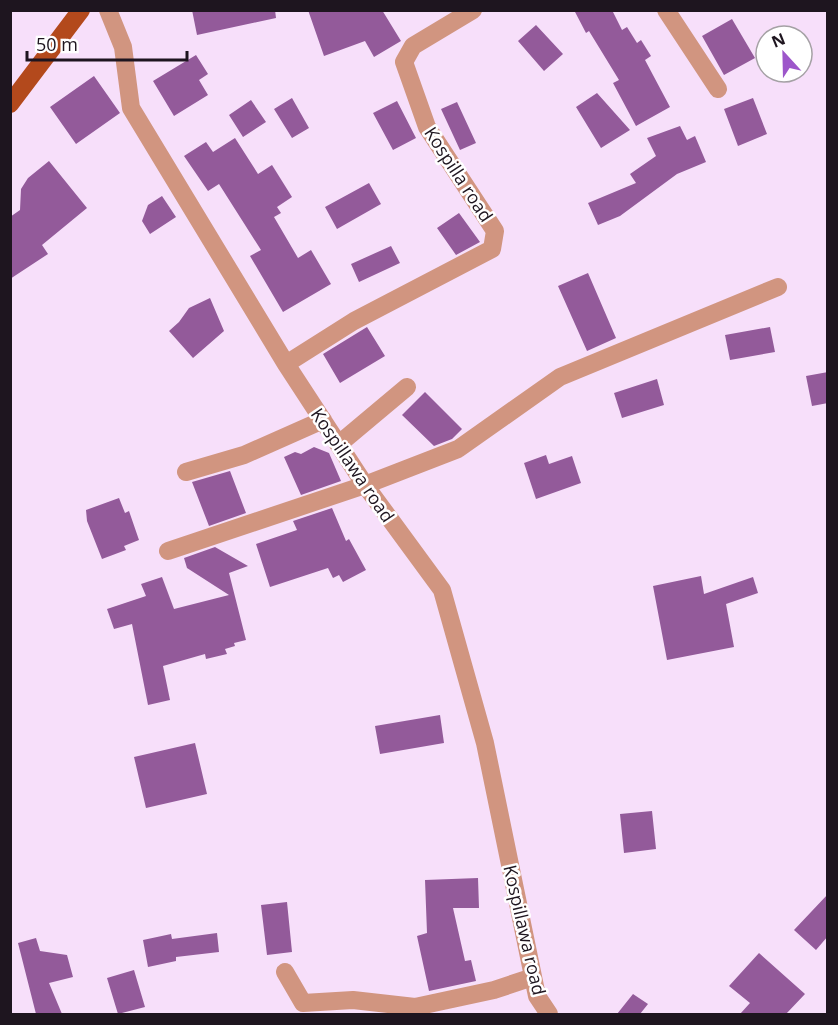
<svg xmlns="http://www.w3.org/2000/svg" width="838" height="1025" font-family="'Open Sans',sans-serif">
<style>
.building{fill:#935a9a}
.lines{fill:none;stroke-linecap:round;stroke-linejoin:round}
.minor{stroke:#d19580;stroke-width:18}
.major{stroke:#b3491c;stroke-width:18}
.labels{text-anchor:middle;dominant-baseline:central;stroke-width:5;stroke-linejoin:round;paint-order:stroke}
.street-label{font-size:18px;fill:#1e151f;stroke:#fff}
</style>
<rect width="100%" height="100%" fill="#f7dffa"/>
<path class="building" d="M192 10H275L276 18 197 35Z
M308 10H382L401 41 374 57 365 41 324 56Z
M574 10H612L622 30 627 27 637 43 641 40 651 56 645 60 670 107 636 126 613 83 619 80 589 31 586 33Z
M732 19 755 58 724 75 702 36Z
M536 25 563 54 544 71 518 41Z
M196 55 208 74 199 80 208 95 174 116 153 81Z
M94 76 120 113 76 144 50 107Z
M597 93 630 130 601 148 576 107Z
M292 98 309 128 292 138 274 109Z
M753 98 767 134 738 146 724 109Z
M251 100 266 122 243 137 229 115Z
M397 101 416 138 393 150 373 113Z
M457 102 476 143 460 150 441 109Z
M680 126 687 140 695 136 706 162 677 174 620 216 598 225 588 203 636 183 630 174 656 156 647 138Z
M235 138 258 174 272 165 292 197 277 207 281 213 274 217 298 258 311 250 331 284 283 312 250 256 261 250 219 184 208 191 184 156 206 142 213 152Z
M49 161 87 208 42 245 48 254 10 279V217L20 210 21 189 28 178Z
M369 183 381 204 337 229 325 207Z
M162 196 176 217 150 234 142 221 148 205Z
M459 213 480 242 456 255 437 228Z
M391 246 400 263 359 282 351 264Z
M588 273 616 338 587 351 558 286Z
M210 298 224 331 193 358 169 331 179 322 189 308Z
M367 327 385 356 340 383 323 354Z
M770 327 775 352 730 360 725 335Z
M828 372V403L812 406 806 376Z
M657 379 664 405 622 418 614 393Z
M425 392 462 429 452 439 434 446 402 415Z
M314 447 329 453 341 481 301 495 284 457 295 452 301 454Z
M546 455 549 464 572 456 581 483 536 499 524 463Z
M230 471 246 513 209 526 192 482Z
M119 498 125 513 129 511 139 540 124 546 126 550 102 559 87 521 86 510Z
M332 508 346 541 349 539 366 570 343 582 339 575 333 578 328 568 270 587 256 544 297 530 293 521Z
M215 547 248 566 229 573 246 640 234 643 235 646 225 649 227 654 206 659 205 654 163 666 170 700 148 705 132 624 114 629 107 609 146 596 141 584 162 577 174 609 229 595 187 568 184 558Z
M701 576 704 594 753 577 758 593 726 604 734 647 667 660 653 586Z
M440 715 444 743 380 754 375 726Z
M195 743 207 794 146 808 134 757Z
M652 811 656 849 624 853 620 814Z
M478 878 479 908H453L465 961 471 960 476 981 429 991 417 936 427 933 425 880Z
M828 894V936L816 950 794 930Z
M287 902 292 952 267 955 261 905Z
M217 933 219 952 176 957V961L148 967 143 940 171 934 172 939Z
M36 938 40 951 67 955 73 977 49 983 62 1014H36L18 943Z
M759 953 805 994 786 1014H740L750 1003 729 986Z
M134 970 145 1007 118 1014 107 978Z
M633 994 648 1004 640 1014H617Z"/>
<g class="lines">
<path class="minor" d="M108 10 123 47 131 108 286 364 365 485 442 590 485 743 537 996 549 1014
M666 10 718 89
M286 364 354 321 492 249 495 231 427 127 404 62 413 46 473 10
M339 444 407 387
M186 472 244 455 323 420
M168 551 365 485 458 449 560 377 778 287
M285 972 303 1003 353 1000 415 1007 494 990 533 977"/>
<path class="major" d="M10 104 81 10"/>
</g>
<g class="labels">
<g class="street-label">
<text transform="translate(459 174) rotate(57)">Kospilla road</text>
<text transform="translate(353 465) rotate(56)">Kospillawa road</text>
<text transform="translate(525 930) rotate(77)">Kospillawa road</text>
</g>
</g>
<rect width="838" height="1025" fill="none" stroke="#1e151f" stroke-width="24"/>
<g transform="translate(784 54) rotate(338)"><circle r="28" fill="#ffffff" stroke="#a5a1a5" stroke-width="1.5"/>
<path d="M0-4.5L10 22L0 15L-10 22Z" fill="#9d56ca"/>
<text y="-9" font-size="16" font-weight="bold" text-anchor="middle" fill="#1e151f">N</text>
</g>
<path d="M27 51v9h160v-9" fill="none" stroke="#1e151f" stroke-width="3"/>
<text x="36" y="51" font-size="18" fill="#1e151f" stroke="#ffffff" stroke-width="4.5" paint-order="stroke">50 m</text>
</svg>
